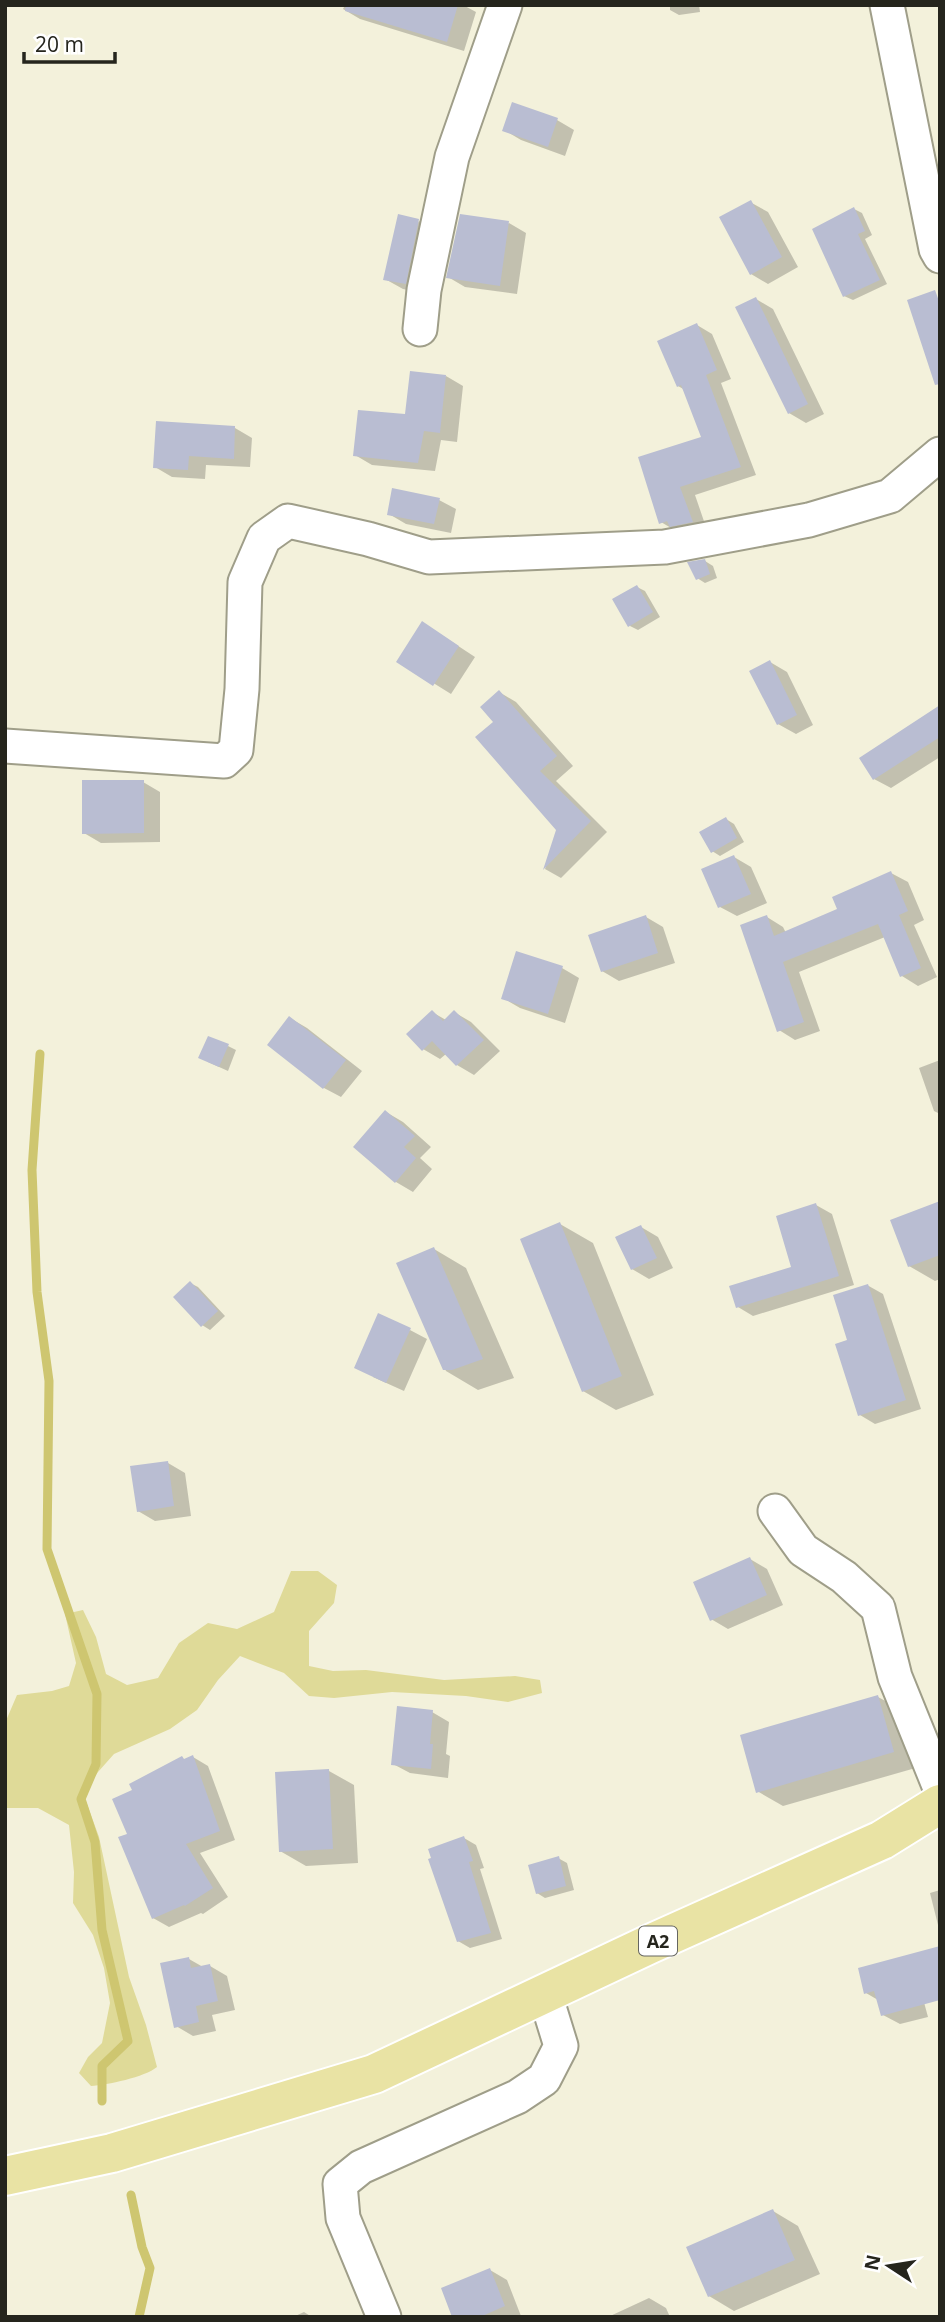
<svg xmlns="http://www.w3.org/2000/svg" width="945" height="2322" font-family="'Open Sans',sans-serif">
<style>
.green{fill:#dfda98}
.shadow{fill:#0003}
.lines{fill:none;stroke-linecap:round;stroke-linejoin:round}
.stream{stroke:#cec670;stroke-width:9}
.building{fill:#b9bdd2}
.minor-casing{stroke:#9f9e89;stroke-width:37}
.primary-casing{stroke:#fff;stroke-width:42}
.minor{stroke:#fff;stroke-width:33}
.primary{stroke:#e9e3a4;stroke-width:38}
.labels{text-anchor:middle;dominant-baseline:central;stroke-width:5;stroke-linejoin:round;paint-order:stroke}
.shield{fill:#fff;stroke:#666661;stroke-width:2}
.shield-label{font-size:18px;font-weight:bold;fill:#25251d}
</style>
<rect width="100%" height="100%" fill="#f3f1db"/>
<path class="green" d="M291 1571H318L337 1585 334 1603 309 1631V1666L333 1671 366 1670 444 1680 515 1676 540 1680 542 1693 508 1702 466 1696 392 1692 334 1698 309 1696 284 1673 240 1656 218 1680 197 1710 170 1729 114 1754 98 1772 83 1793 99 1837 129 1977 146 2025 157 2067C145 2077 107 2085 91 2086L79 2073 88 2057 102 2043 110 2003 104 1968 93 1935 73 1903 74 1872 69 1825 38 1808H5V1723L17 1695 52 1691 69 1686 76 1663 65 1614 83 1610 96 1637 106 1674 127 1685 158 1678 179 1643 208 1623 237 1629 274 1612Z"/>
<path class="shadow" d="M345 5H463L476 12 464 51 360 19 343 9Z
M670 5H699L700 12 679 15 670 10Z
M557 120 574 130 565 156 521 140 504 130Z
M750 202 768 212 798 267 768 284 751 274Z
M854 209 862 213 872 235 865 239 887 284 853 300 844 296Z
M419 221 436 230 423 293 403 289 385 279Z
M509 223 526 233 517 294 465 287 448 277Z
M756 299 773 309 824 414 806 423 789 413Z
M697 325 712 334 731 379 721 383 756 475 695 495 707 530 676 531 661 522 703 438 685 390 678 386Z
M446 376 463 386 457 442 441 440 435 471 372 465 355 455 407 416Z
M235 428 252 438 250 467 206 465 205 479 172 477 155 467Z
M439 500 456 509 451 533 406 524 389 514Z
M705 561 713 566 717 578 705 583 697 578Z
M637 587 645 591 660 617 638 630 630 626Z
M440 634 475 657 451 694 398 661Z
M770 662 787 672 813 725 796 734 778 724Z
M499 692 516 702 573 766 556 781 607 832 561 878 545 869 558 829 495 722Z
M940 707V757L891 788 874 779Z
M143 782 160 792V842L101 843 84 833Z
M726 819 734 824 744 842 720 856 712 851Z
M734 857 751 867 767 903 737 916 720 907Z
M891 873 908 882 924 920 914 925 937 977 918 986 902 976 885 937 799 972 820 1031 795 1040 779 1030 767 917 783 927 786 933 839 910Z
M646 917 663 927 675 963 619 981 602 971Z
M562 968 579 978 565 1023 520 1008 503 998Z
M432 1012 446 1020 454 1012 471 1022 500 1051 474 1075 457 1065 446 1054 440 1059 423 1049Z
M290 1018 307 1028 362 1071 341 1097 324 1088Z
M228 1046 236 1050 228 1071 208 1062Z
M940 1060V1114L934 1111 919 1068Z
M386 1112 403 1122 431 1147 420 1158 432 1169 413 1192 396 1182Z
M940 1203V1279L935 1281 909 1266Z
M816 1205 832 1214 854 1285 753 1316 738 1307 793 1268Z
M560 1224 593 1243 654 1395 616 1410 583 1391Z
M641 1227 658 1237 673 1268 649 1279 632 1269Z
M434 1249 466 1268 514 1378 478 1390 446 1371 398 1264Z
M190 1283 198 1287 225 1316 210 1330 202 1325Z
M867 1285 883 1294 921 1409 875 1424 860 1415Z
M410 1330 427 1339 404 1391 373 1377Z
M168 1463 185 1473 191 1516 155 1521 138 1511Z
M750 1559 767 1569 783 1605 728 1629 711 1619Z
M878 1697 904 1711 919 1767 783 1806 757 1791Z
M432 1712 449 1722 446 1754 450 1756 448 1778 410 1773 393 1764Z
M193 1757 208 1766 235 1840 200 1853 228 1897 203 1914 201 1913 169 1927 153 1918 129 1835 185 1760Z
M329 1771 354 1785 358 1863 306 1866 280 1851Z
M464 1838 476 1845 484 1868 480 1869 502 1939 470 1948 458 1941Z
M558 1858 567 1863 574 1890 545 1898 537 1893Z
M940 1890V1933L930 1893Z
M189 1959 203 1967 210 1966 227 1976 235 2010 212 2015 216 2031 193 2036 176 2026Z
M915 1969 928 2017 900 2024 883 2015 878 2000 866 1993Z
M773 2211 798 2226 820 2274 734 2311 709 2296Z
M490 2270 507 2280 521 2316 454 2317Z
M649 2298 666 2308 670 2317H608Z
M304 2312 312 2317H293Z"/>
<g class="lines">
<path class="stream" d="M40 1054 32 1170 37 1292 49 1381 47 1549 97 1694 96 1764 81 1799 95 1842 102 1930 128 2041 102 2066V2101
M131 2195 142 2247 150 2268 139 2317"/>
</g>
<path class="building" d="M346 5H458L447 42 345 11Z
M512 102 558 118 548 147 502 131Z
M751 200 782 257 750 275 719 217Z
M854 207 865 231 858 234 880 280 843 297 812 229Z
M398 214 419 219 406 284 383 280Z
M460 214 509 221 500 286 446 278Z
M935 290 940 304V384L935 385 907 300Z
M756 297 808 404 788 414 735 307Z
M697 323 717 370 706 375 741 467 680 487 693 522 670 527 667 521 659 524 638 457 701 437 681 385 677 387 657 341Z
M410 371 446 375 440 433 424 431 418 463 353 456 358 410 405 414Z
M156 421 235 426 234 459 189 456 188 470 153 468Z
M392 488 440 498 434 524 387 515Z
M705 559 710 574 696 580 687 562Z
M637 585 653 612 628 627 612 599Z
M422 621 459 646 433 686 396 662Z
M770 660 797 715 777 725 749 671Z
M499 690 557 756 540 771 591 821 543 870 556 830 475 737 493 722 480 707Z
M940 705V737L873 780 859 758Z
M82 780H144V833L82 834Z
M726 817 737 838 711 853 699 832Z
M734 855 751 894 718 908 701 869Z
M891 871 908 911 899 915 921 968 900 977 878 924 783 962 804 1022 777 1032 740 925 767 915 774 936 837 909 832 897Z
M646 915 658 953 601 972 588 935Z
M516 951 563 966 548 1014 501 999Z
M432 1010 443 1021 454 1010 484 1040 456 1066 432 1041 422 1051 406 1034Z
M289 1016 346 1060 323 1089 267 1045Z
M208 1036 229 1044 219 1067 198 1058Z
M385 1110 415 1136 404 1147 416 1158 395 1183 353 1147Z
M940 1201V1255L908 1267 890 1220Z
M816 1203 839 1276 736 1308 729 1286 791 1267 776 1216Z
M560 1222 622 1376 582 1392 520 1239Z
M641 1225 657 1258 631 1270 615 1237Z
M434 1247 483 1359 452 1370H443L396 1263Z
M190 1281 218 1311 201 1327 173 1297Z
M868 1284 906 1400 858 1416 835 1344 847 1340 833 1295Z
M378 1313 411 1328 386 1383 354 1368Z
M168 1461 174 1506 137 1512 130 1466Z
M750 1557 767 1595 710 1621 693 1582Z
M878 1695 894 1752 756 1793 740 1735Z
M397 1706 433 1710 430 1744H433L431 1769 391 1765Z
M193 1755 220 1831 186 1844 213 1888 185 1906 184 1905 152 1919 118 1837 127 1834 112 1799 132 1790 129 1784 182 1756 184 1759Z
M329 1769 333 1849 279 1852 275 1772Z
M464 1836 473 1861 469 1862 491 1933 457 1942 428 1859 431 1858 428 1849Z
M559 1856 566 1886 536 1894 528 1865Z
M940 1946V2000L881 2016 874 1991 864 1994 858 1968Z
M189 1957 191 1968 210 1964 218 2001 196 2006 199 2022 174 2028 160 1963Z
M773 2209 795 2260 708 2297 686 2247Z
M490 2268 505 2306 480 2317H452L441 2288Z"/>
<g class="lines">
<defs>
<path id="minor" d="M887 5 936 249 940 256
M420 329 424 290 452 157 505 5
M5 746 224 761 236 750 242 689 245 582 264 538 288 521 368 539 429 557 665 547 809 520 890 496 940 454
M775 1511 803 1550 844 1577 878 1608 895 1677 940 1788
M384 2317 343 2218 340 2184 361 2167 517 2097 544 2079 561 2046 545 1994"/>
<path id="primary" d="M5 2176 112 2153 374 2074 650 1944 882 1840 940 1804"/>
</defs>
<use href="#minor" class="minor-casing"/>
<use href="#primary" class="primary-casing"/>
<use href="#minor" class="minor"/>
<use href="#primary" class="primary"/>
</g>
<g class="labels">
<rect class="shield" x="639" y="1926.5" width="38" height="29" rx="5"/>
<g class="shield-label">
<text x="658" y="1941">A2</text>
</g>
</g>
<rect width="945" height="2322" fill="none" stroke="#25251d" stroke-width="14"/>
<g transform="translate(889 2266) rotate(282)" stroke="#ffffff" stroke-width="5" paint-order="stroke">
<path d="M0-5L12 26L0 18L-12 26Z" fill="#25251d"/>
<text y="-10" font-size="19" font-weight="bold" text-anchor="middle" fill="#25251d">N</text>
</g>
<path d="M24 52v10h91v-10" fill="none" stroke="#25251d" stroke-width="3.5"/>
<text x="35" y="52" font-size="21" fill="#25251d" stroke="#ffffff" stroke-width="5" paint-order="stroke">20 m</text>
</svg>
